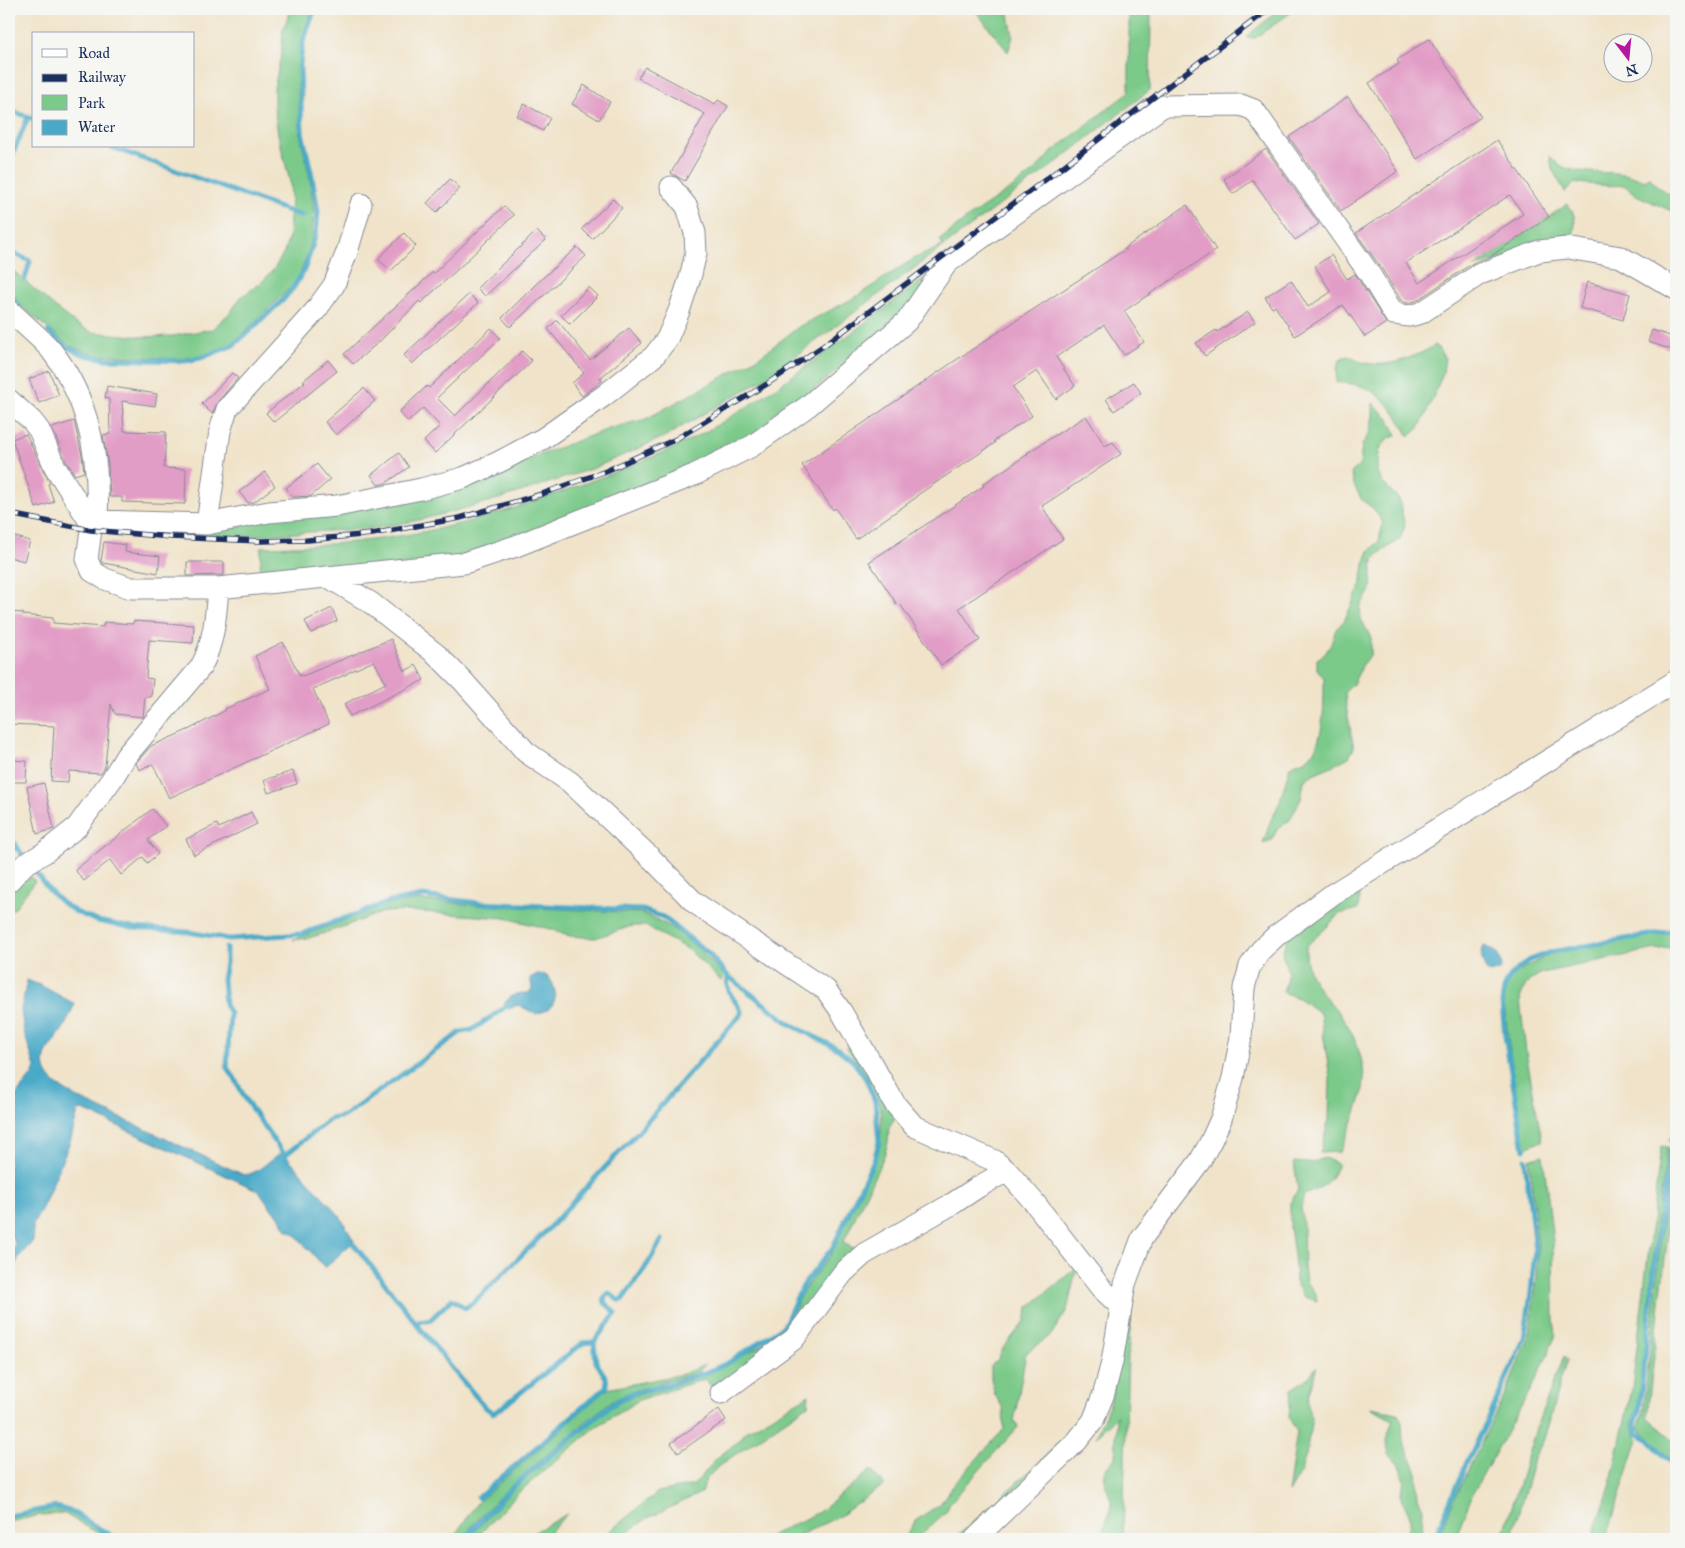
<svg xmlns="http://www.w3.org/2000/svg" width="1685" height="1548" font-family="'IM FELL Great Primer',serif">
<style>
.green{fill:#7bca8a;stroke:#4b7c74}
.water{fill:#48aac8;stroke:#326c93}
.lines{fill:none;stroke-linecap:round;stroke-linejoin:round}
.stream{stroke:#48aac8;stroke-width:5}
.building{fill:#e29dc6;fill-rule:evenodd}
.minor-casing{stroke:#868994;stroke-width:23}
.minor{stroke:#fff;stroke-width:21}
.rail-casing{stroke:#1b2f5e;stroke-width:5.5}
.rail{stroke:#f6f6f2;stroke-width:4;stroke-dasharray:11;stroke-linecap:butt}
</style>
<rect width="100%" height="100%" fill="#f6f6f2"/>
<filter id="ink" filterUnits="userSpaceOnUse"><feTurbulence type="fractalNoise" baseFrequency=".02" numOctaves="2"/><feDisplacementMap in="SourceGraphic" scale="10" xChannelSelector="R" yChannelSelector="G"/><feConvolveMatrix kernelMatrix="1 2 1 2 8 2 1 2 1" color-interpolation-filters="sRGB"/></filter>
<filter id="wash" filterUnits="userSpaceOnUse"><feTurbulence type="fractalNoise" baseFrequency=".0096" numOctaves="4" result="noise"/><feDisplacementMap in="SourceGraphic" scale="20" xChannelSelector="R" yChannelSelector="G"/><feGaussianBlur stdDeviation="1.12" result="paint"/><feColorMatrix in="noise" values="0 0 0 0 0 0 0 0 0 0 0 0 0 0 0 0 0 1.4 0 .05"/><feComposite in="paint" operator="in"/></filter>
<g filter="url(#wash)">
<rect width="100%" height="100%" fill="#f0e3c9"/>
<path class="green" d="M291 9H312L301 42 298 89 300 134 310 179 314 212 311 244 300 274 292 286 240 336 228 347 201 356 181 359 95 355 69 346 23 308 9 290V267L58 310 76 324 91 332 144 337 173 336 212 329 230 313 241 297 261 283 274 269 284 253 289 237 291 197 290 182 278 134 274 106V88L281 55 283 30Z
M974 9H1008L1013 36 1008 52Z
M1129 9H1151L1150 90 1057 162 769 376 664 437 594 468 505 497 463 509 415 521 375 528 248 536 172 534 114 529 181 530 529 459 611 428 646 419 759 357 800 326 854 298 913 259 943 246 940 240 966 219 1012 188 1034 171 1052 152 1129 92Z
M1280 9H1296L1255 38 1246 37Z
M1550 156C1566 178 1599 170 1623 174 1631 175 1638 179 1646 181L1649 176C1656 186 1665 193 1676 197V213L1636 195 1624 185C1608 187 1592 184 1575 183L1565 192 1552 169Z
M1568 204C1577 217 1576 224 1572 239L1474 267Z
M940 267 913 307 749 444 463 560 260 576 261 547C312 546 361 543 411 534 476 523 538 501 599 478 640 462 681 447 719 424 796 378 867 320 940 267Z
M1436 345 1445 358 1443 373 1425 417 1418 429 1409 437C1400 419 1387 398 1368 389 1358 384 1346 383 1336 382L1337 368 1341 358 1349 356C1375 374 1412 359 1436 345Z
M1373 403 1389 419 1397 436 1388 438 1380 449 1378 460V473L1382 482 1399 499 1405 526 1400 539 1377 555 1373 561 1371 589 1360 607 1361 619 1371 638V654L1362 666 1353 684 1345 692 1346 706 1354 748 1349 757 1334 765 1313 774 1304 781 1301 799 1289 821 1277 829 1272 840 1263 843 1271 820 1279 804 1290 766C1296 763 1306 760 1311 755 1325 739 1324 699 1324 678L1317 669V659L1325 654 1331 644 1336 629 1344 621 1361 585 1364 564 1369 551 1379 541 1383 523 1374 509 1362 500 1354 485 1351 473 1360 465 1362 445 1370 432 1373 415Z
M27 874 35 881 14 909 9 910V889Z
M1352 893 1360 895 1358 909 1339 914 1324 930 1306 946C1304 983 1327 995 1345 1021 1355 1036 1364 1062 1364 1079 1364 1099 1348 1132 1340 1152L1320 1153 1329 1119 1330 1078 1320 1013 1298 998 1283 992 1288 973 1282 953 1288 936Z
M420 900 476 905 642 913C678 927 698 948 724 975L722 982 689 950 645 926H632L595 938 570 936 554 930 505 918 408 911 383 912 331 931 309 938 293 940 388 904Z
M1676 932V947L1651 950 1542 973 1530 980 1524 988 1520 999 1526 1053 1542 1141 1525 1148 1515 1091 1504 1003 1505 992 1509 981 1517 972 1552 953Z
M846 1047H858L896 1116 889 1127 888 1142 884 1156 843 1243 860 1251 804 1319 714 1390 705 1379 639 1400 596 1427 518 1493 475 1539H468L512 1490 582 1431 612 1407 632 1396 669 1387 710 1373 762 1345 786 1328 791 1320 800 1296 815 1275 831 1255 876 1160C882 1138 884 1112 875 1090 868 1074 856 1061 846 1047Z
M1661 1146 1668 1147 1656 1226 1645 1349 1637 1412 1632 1424 1638 1439 1606 1539H1592L1609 1490 1632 1389Z
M1676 1146V1179L1669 1223 1647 1417 1676 1442V1465L1646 1434 1640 1430 1639 1425 1643 1413 1650 1350 1662 1226 1674 1147Z
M1543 1155 1553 1242 1554 1320 1556 1335 1537 1378 1473 1493 1455 1539H1437L1455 1497 1507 1390 1528 1340 1537 1278 1538 1247 1529 1159Z
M1325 1158 1338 1164C1330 1184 1323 1187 1304 1195L1301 1207 1303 1226 1304 1267 1306 1282 1316 1294 1317 1301 1304 1297 1296 1284 1294 1255 1290 1227V1203L1298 1190 1294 1162 1310 1163Z
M1077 1267 1067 1310 1051 1335 1026 1353 1014 1421 1018 1427 949 1504 947 1511 916 1539H905L915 1521 940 1504 954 1484 1004 1429 1003 1408 995 1395 991 1379V1366L998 1359 1004 1347 1025 1321 1028 1308Z
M1130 1300 1131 1321 1128 1353 1123 1539H1102C1102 1524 1109 1519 1112 1506 1112 1504 1111 1501 1110 1498 1105 1477 1096 1476 1115 1458L1117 1416 1096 1437 1111 1400Z
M1564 1357 1567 1360C1558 1386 1552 1413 1544 1439 1540 1450 1531 1457 1531 1470L1511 1539H1502L1538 1422Z
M706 1364 697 1373 630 1392 609 1403 578 1428 506 1490 480 1517 461 1539H452L477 1503 607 1389 683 1374Z
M1317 1366 1307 1401 1312 1418 1306 1455 1301 1471 1288 1493 1297 1432 1289 1418 1291 1389 1306 1380Z
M1103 1372 1100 1387 1072 1436 964 1539H954L1042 1460 1072 1429 1089 1402Z
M809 1395 808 1405 720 1465 706 1479 701 1493 648 1518 623 1535 625 1539H600L658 1492 694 1485 717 1458 740 1440 746 1431Z
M1370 1408 1398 1413 1402 1422 1403 1441 1416 1469 1418 1497 1423 1509 1422 1528 1413 1539H1392L1404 1537C1406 1533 1410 1527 1410 1522 1411 1503 1393 1506 1405 1481L1399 1465 1389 1454 1386 1440 1393 1420Z
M871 1470 884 1485 838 1517 791 1539H763L819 1512Z
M55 1509 67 1511 113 1539H108L63 1513 41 1515 9 1522V1517Z
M567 1514 543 1539H523L524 1538Z"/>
<path class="water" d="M1484 946C1496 951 1500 955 1502 968L1498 971 1488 973C1482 963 1479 956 1484 946Z
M537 974C539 974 542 974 545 975 554 980 558 995 553 1004 549 1010 543 1012 536 1014L518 1005 509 1009 503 1006C510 994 516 993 529 993L532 988 530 978Z
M27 980 42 986 75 1004C70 1013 67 1024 61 1032 57 1039 51 1044 47 1051 35 1078 65 1090 84 1101L244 1175C259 1174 270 1158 283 1152L340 1216 354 1241 325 1268 295 1234 287 1230 278 1215 273 1211 259 1191 83 1110 78 1111 71 1139 45 1202 33 1225V1241L19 1257 9 1278V1260L15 1244 13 1238 9 1236V1109L13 1099 33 1074 35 1067 24 1032 21 1010Z"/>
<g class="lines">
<path class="stream" d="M9 110 34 119
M108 146 302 216
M9 163 28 117
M9 251 30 261 25 279
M9 294 19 307
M48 332 66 347 85 355 105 359 185 361 201 358 234 345 282 301 294 287 304 270 311 251 316 233 318 212 312 176 302 132 301 102 300 65 303 42 315 9
M9 834 25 859
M9 853 16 847
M32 867 49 890 61 902 76 912 97 921 133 928 188 932 229 939 301 934 389 902 423 896 479 903 643 910 663 917 708 953 728 976 790 1024 838 1049 854 1062 866 1079 875 1101 879 1142 874 1160 855 1199 833 1247 805 1283 797 1297 784 1326 728 1363 704 1373 668 1385 632 1393 611 1405 509 1490 464 1539
M226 948V963L223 979 225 1005 230 1013 227 1068 234 1077 247 1102 285 1156
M1671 1140 1676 1135
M1524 1149 1505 1036 1502 1003 1505 984 1515 971 1530 960 1551 952 1676 930
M1671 1149 1659 1227 1639 1411 1635 1424 1638 1433 1648 1439 1676 1468
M280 1159 330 1119 344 1116 461 1032 472 1030 510 1004
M348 1239 356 1247 455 1372 485 1407 493 1413 501 1408 583 1343 594 1342 596 1362 606 1378 607 1386 478 1498
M417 1324 420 1321H429L452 1299 465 1308 474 1302 549 1228 584 1190 638 1132 742 1013C735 998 725 994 728 976
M594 1342 616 1313 605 1303 604 1298 609 1293 618 1300H622L647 1265 662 1240
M9 1516 56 1507 72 1512 116 1539
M1434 1539 1466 1464 1487 1422 1524 1339 1531 1293 1535 1250 1525 1159"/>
</g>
<g id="blocks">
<path class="building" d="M1429 39 1481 117 1417 159 1369 83 1399 64 1397 60Z
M645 67 715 104 718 100 728 106 685 181 671 173 705 114 638 78Z
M584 85 610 102 599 120 572 104Z
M1348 97 1398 171 1341 211 1289 137Z
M524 104 550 118 543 131 517 116Z
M1497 140 1549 217 1491 256 1473 263 1416 301 1408 303 1402 302 1380 266 1356 233ZM1510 195 1523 214 1419 283 1406 263Z
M1266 149 1319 224 1295 240 1253 180 1233 194 1224 179Z
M450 179 460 188 437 212 427 203Z
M613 199 622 208 592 239 582 229Z
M1187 205 1216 250 1124 311 1144 342 1124 355 1104 325 1056 357 1075 386 1056 399 1037 371 1013 387 1032 416 994 441 995 443 916 496 917 497 856 539 835 508 833 510 802 465 962 356 1126 249 1125 248Z
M504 206 514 215 459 268 421 303 419 301 380 341 353 364 344 354 433 272 434 273Z
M537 231 546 240 485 296 477 288Z
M404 233 416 246 391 271 378 259Z
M577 247 586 256 510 327 502 318 535 285Z
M1331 255 1347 279 1355 274 1386 323 1365 337 1343 305 1295 336 1275 306 1272 308 1265 297 1291 280 1308 307 1331 292 1315 266Z
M1587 282 1630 294 1623 320 1580 308Z
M589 287 598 296 570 324 561 315Z
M469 294 478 303 412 364 404 355Z
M1248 312 1255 322 1205 356 1196 343 1216 330 1217 332Z
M557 320 590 360 629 328 642 343 600 378 602 381 582 396 572 383 584 373 548 329Z
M491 328 500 338 437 398 455 416 522 351 532 361 435 453 424 441 440 426 423 408 408 422 399 412 427 386 429 388Z
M1652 330 1676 338V351L1648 342Z
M328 360 337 371 274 422 266 413 305 382 303 381Z
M49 371 59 395 39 403 29 379Z
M232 373 238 378 218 401 212 414 202 404Z
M1134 382 1141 393 1114 411 1106 399Z
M107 386 157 394 155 406 122 401 124 431 166 432 164 468 186 469 185 504 122 502V497H110L108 464 103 435 110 434 109 399 105 398Z
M364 388 375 401 336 435 325 422Z
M1086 416 1105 446 1113 442 1121 454 1042 506 1063 539 959 608 980 640 941 665 900 604 898 606 869 562 984 486 983 484 1028 454 1027 453Z
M74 421 82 455 84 472 75 475 66 461 52 428Z
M26 434 44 472 50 483 48 484 54 502 36 508 12 439Z
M399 453 409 467 386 483 378 485 371 475Z
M317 464 330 480 311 496 293 497 286 488Z
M265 472 275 486 254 502 248 503 239 492Z
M9 535 30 541 24 561 9 557Z
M104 542 126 545 125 552 160 556 158 573 103 563 101 561Z
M187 562H224V575L187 576Z
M332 608 337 621 311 633 305 621Z
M9 612 23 613V615L53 618V623L103 627 104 622 133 624V621L194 625 193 643 149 640 146 678 153 679 151 697H145L143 717 115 714 111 704 105 766 101 773 69 771 68 782 51 781 54 726 9 724Z
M391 639 405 671 416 665 424 680 350 716 344 704 386 683 374 661 347 673V674L313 689 329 724 169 798 153 764 139 770 136 763 151 746 190 729 226 710 225 709 270 689 255 656 283 642 300 676 302 675 303 676Z
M13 760 27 761 26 782H12Z
M293 771 297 784 268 793 264 780Z
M44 783 54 829 37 834 27 787Z
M152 809 166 826 148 840 158 854 147 863 143 857 121 875 110 860 84 881 75 870Z
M251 812 257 824 194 855 186 839 217 824 219 828Z
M719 1409 726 1420 678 1453 671 1443Z"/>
</g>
</g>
<g filter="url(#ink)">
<use href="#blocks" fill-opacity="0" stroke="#868994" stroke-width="1"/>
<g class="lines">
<defs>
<path id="minor" d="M671 187 687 207 695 233 696 253 690 278 679 311 667 339 654 356 605 395 544 438 499 462 463 478 421 489 337 506 269 512 207 524 97 521 92 525 91 530 87 559 92 571 105 579 131 588H218L464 563 516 546 694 475 752 446 808 406 907 321 947 263 1163 106 1241 105 1254 110 1369 273 1394 314 1409 316 1421 313 1480 274 1539 251 1567 248 1621 257 1676 289
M9 310C22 323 39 336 51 350 90 399 100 460 97 521
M9 400 32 421 39 430 55 467 92 525
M207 524 220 431 227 409 316 310 334 285 347 252 361 204
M330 578 371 603 436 654 463 681 526 752 570 782 652 859 695 903 826 990 841 1011 895 1104 914 1126 995 1161 1007 1171 1034 1202 1101 1288 1121 1307
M9 881 24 865 44 853 77 827 112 779 126 756 201 667C214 642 216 616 218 588
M721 1393 794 1339 843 1273 864 1254 952 1204 978 1187 1007 1171
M975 1539 1077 1441 1093 1421 1104 1393 1112 1362 1125 1284 1142 1238 1200 1161 1211 1141 1221 1119 1233 1078 1241 1037 1244 988 1250 966 1261 950 1276 936 1333 894 1676 681"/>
</defs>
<use href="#minor" class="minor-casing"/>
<use href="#minor" class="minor"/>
<defs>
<path id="rail" d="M9 514 91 530 171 537 260 541 308 540 372 534 460 518 542 494 606 471 676 439 767 384 823 346 1061 168 1269 9"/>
</defs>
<use href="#rail" class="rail-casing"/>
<use href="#rail" class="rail"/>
</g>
</g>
<rect width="1685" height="1548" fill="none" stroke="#f6f6f2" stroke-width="30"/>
<rect x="32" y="32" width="162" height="115" fill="#f6f6f2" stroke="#9ea6b7"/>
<rect x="42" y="49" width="25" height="8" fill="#ffffff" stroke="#9ea6b7"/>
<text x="78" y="58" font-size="15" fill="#1b2f5e">Road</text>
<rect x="42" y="74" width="25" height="8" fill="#1b2f5e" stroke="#9ea6b7"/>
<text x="78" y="82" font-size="15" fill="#1b2f5e">Railway</text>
<rect x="42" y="95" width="25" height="15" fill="#7bca8a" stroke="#9ea6b7"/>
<text x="78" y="108" font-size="15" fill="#1b2f5e">Park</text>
<rect x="42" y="120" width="25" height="15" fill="#48aac8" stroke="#9ea6b7"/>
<text x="78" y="132" font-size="15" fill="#1b2f5e">Water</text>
<g transform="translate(1628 58) rotate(164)"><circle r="24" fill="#f6f6f2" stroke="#9ea6b7"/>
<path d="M0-4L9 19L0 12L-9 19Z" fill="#b5179e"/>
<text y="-8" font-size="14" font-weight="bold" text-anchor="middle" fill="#1b2f5e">N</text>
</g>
</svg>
